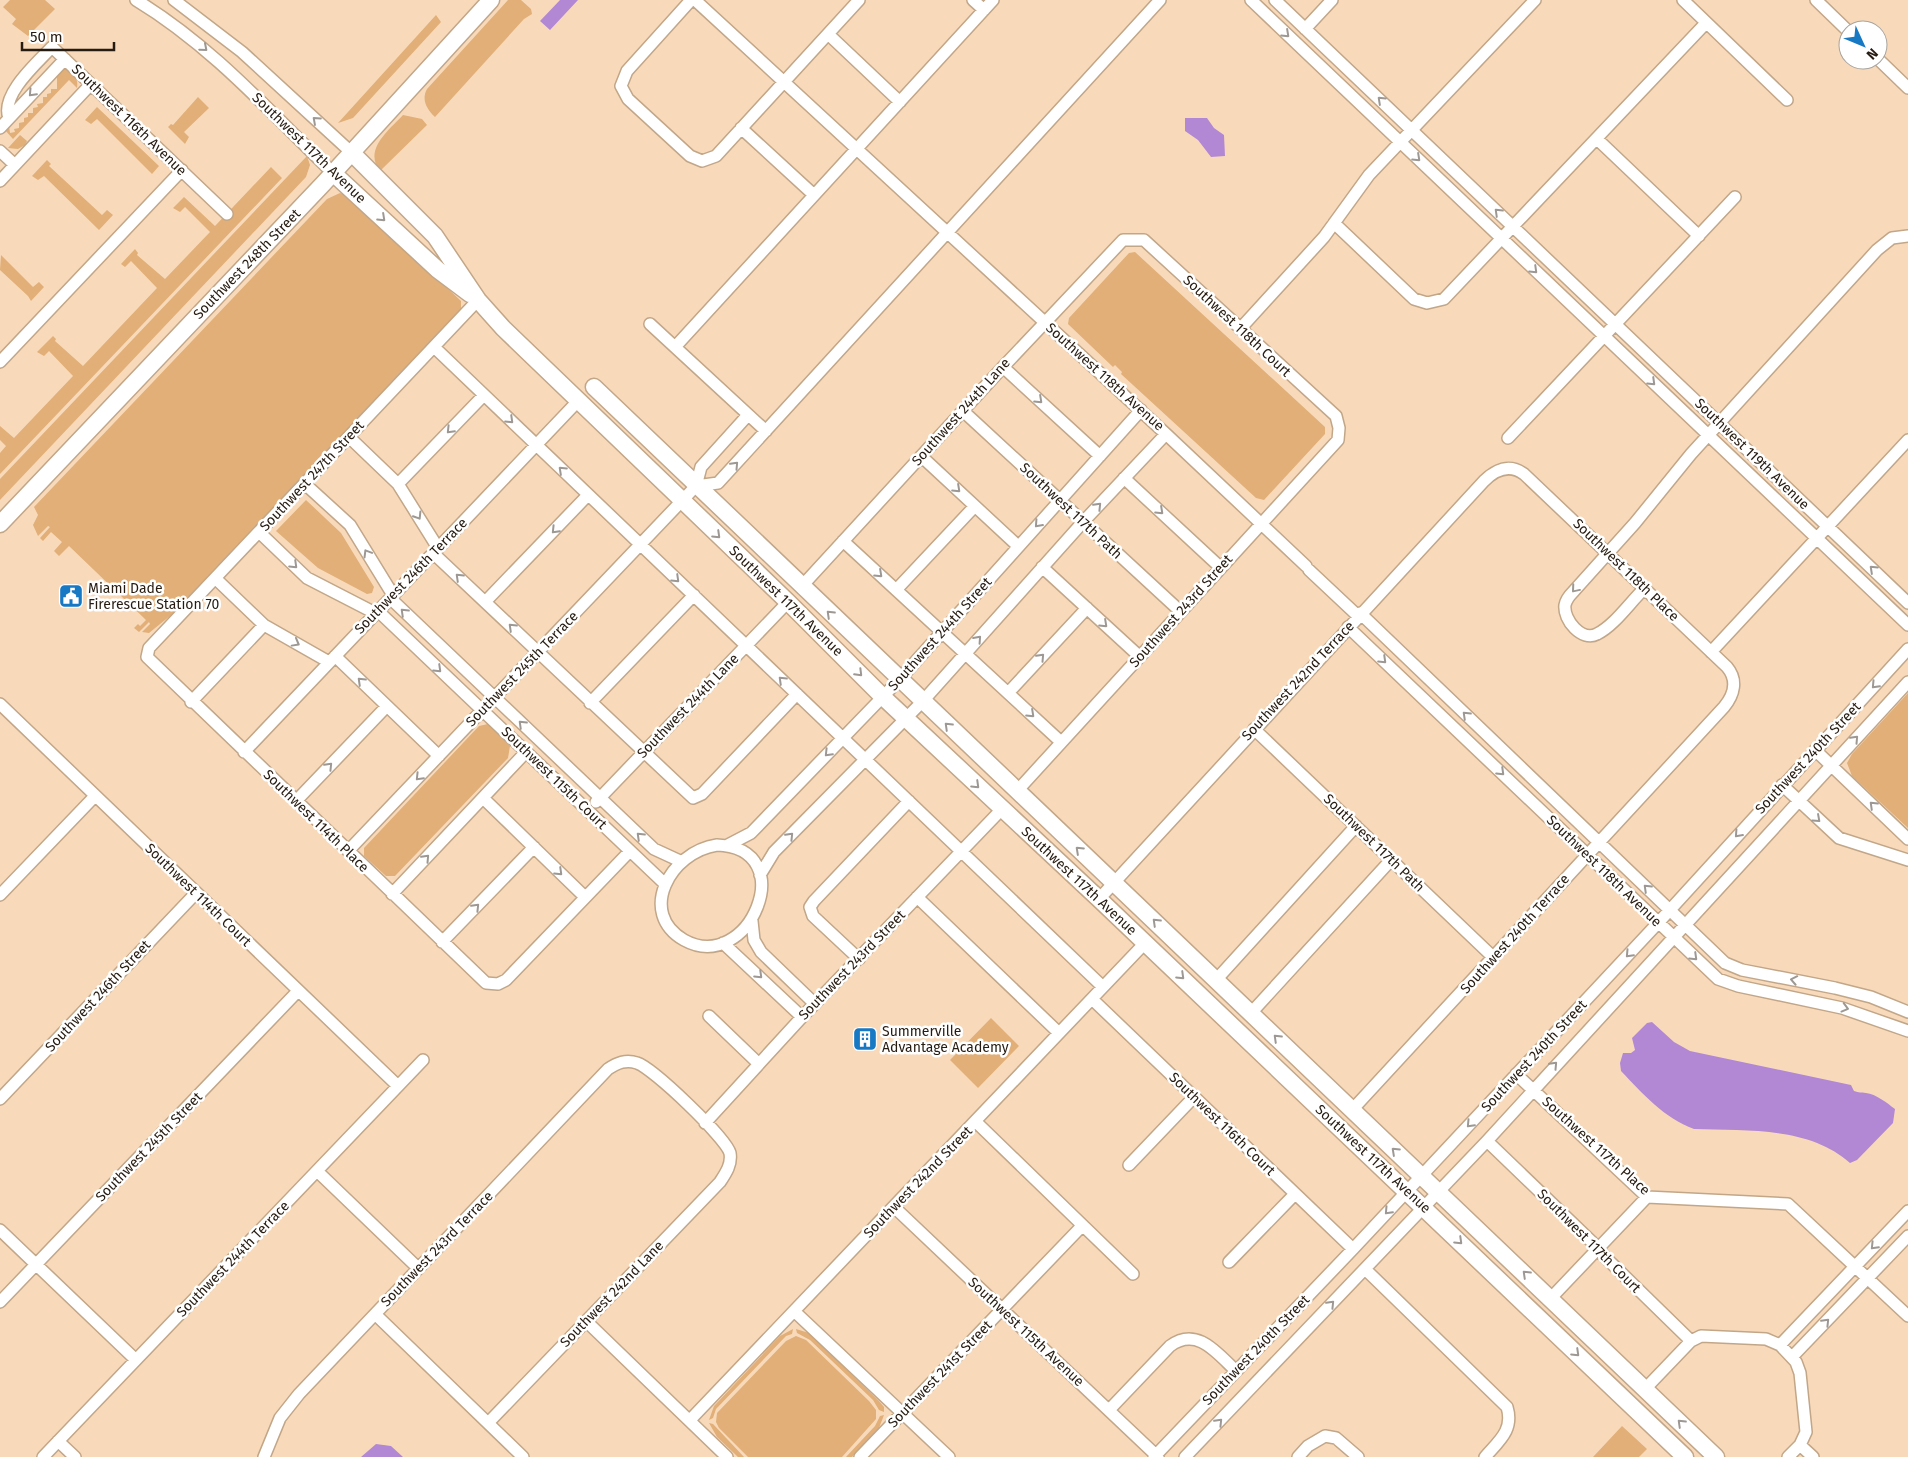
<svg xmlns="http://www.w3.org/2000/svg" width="1908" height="1457" font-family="'Fira Sans',sans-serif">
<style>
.green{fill:#e1af77}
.water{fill:#b288d4}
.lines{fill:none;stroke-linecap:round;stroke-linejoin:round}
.street-casing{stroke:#c2a688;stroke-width:14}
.secondary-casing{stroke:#c2a688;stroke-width:19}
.street{stroke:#fff;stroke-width:11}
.secondary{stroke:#fff;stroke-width:16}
.oneway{stroke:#9d9893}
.labels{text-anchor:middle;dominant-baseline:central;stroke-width:5;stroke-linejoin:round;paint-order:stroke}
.street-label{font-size:14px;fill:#261b10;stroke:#fff}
.poi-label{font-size:14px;fill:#261b10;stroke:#fff;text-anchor:start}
</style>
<rect width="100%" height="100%" fill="#f8dabb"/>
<path class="green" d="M10 0H45L55 9 28 36 12 24 16 19 3 7Z
M508 0H521L531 9 532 14 524 19 435 117C427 109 421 100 427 89Z
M436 15 441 22 353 118 338 123Z
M62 69C72 68 79 78 77 88L69 80 13 139 4 129 9 126 10 133 15 132 14 129 19 128V123L24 122V118L28 117V113H33V108L38 107 37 104 43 103V97H47V94L51 93V89H57V73Z
M198 97 209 108 184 132 189 137 185 144 168 127 171 124 173 125Z
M97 107 159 166 152 174 97 119 91 124 85 120Z
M403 115 422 119 427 125 380 171C363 150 389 130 403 115Z
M20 135 27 141 25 145 18 149 8 148Z
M307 156 310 165 306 177 0 500V479Z
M47 160 51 164 49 166 102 215 107 210 113 215 99 230 44 176 38 180 32 176Z
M271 167 282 178 0 474V453L6 446 0 440V426L14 438 73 376 49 351 44 356 37 352 53 336 56 339 55 341 83 366 157 288 131 261 125 267 121 264 135 249 138 253 137 255 165 279 210 232 185 207 180 212 173 208 184 197 215 226Z
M340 193 350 196 461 301V311L181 607 149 633 142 632 150 624 149 622 139 632 134 628 138 624 140 626 146 620 69 546 59 556 54 551 62 542 51 532 43 541 40 538 50 527 48 526 38 536 33 525 38 515 34 507 327 199Z
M1135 252 1325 427V434L1264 500 1256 498 1121 374 1122 372 1115 365 1113 367 1068 324 1069 318 1129 253Z
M1 255 33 287 39 282 44 287 31 301 28 296 0 270Z
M306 500 341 533 374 587 372 593 367 594 318 568 276 531Z
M1908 693V828L1852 776 1847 763 1852 754Z
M488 724 510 746 508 758 395 876H386L364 856V848L479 726Z
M991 1018 1019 1046 978 1088 950 1060Z
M793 1329 792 1334 786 1336 716 1409 713 1418 709 1420 714 1406 780 1336Z
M796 1329 809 1333 878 1400 884 1407V1412L879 1410 873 1400 810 1340 797 1333Z
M796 1336 806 1340 869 1401 876 1410V1419L842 1457H748L719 1428 716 1422 717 1413 786 1341Z
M884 1415 879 1428 852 1457H846L875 1426 880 1416Z
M709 1423 713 1424 744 1457H738L717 1437Z
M1622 1426 1647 1449 1639 1457H1593Z"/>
<path class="water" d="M560 0H578L550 30 540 21Z
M1185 118H1207L1214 128 1224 135 1225 156 1211 157 1198 140 1185 131Z
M1652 1022 1674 1042 1690 1051 1851 1085 1854 1091C1859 1093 1861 1092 1866 1093 1876 1094 1887 1103 1895 1109L1893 1123 1857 1160 1850 1163C1809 1126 1746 1131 1694 1129 1664 1118 1643 1094 1621 1071L1620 1063 1623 1053H1631L1635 1050 1632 1038 1647 1023Z
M376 1444 391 1446 403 1457H361Z"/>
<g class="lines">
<defs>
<path id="street" d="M136 0C212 46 270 112 333 173
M174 0 242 52 352 153
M691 0 627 71 621 86 628 99 690 156 702 161 716 156 859 0
M695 0 1166 434 1306 566
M973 0 984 10
M1251 0 1908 625
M1275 0 1908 603
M1683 0 1787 100
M1816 0 1848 31
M1305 29 1332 0
M828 34 900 102
M1878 59 1908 88
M9 118C0 95 37 63 52 47L227 214
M0 128 65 59
M741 128 814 195
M1597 139 1699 236
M0 151 15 165
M0 181 91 84
M1334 223 1414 299 1427 303 1444 299 1706 23
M478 300 149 648 147 657 486 983 498 984 506 980 630 851
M650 324 766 431
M1240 329 1324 237 1369 175 1535 0
M434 347 1103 987
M675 347 993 0
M0 362 182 170
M1003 367 1100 456
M963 411 1180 611
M349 437 398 484 438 548
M1508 438 1735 197
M921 456 1018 546
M1124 478 1220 567
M305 484 350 525 393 595
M398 484 484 395
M696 486 718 483 1160 0
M696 486 701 467 748 415
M259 532 307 578 375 613
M843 541 1061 742
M433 553 693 798 702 794 797 694
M1042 567 1139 656
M1309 570 1358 616
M215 578 264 625 329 662
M802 586 1003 367 1123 240H1144L1336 416 1339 428 1338 440 1017 791
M1645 588C1630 602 1615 625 1597 634 1582 642 1563 620 1565 605 1566 600 1569 596 1573 592L1635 523 1691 454 1877 250 1892 238 1908 236
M896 590 975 506
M390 598 654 849 680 861
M485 602 588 495
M378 611 665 884
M1360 613 1725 963 1742 970 1835 988 1871 997 1908 1012
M1348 627 1718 979 1738 986 1842 1008 1908 1031
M1711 652 1908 440
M335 656 439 756
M1008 693 1087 608
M191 702 264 625
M590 703 694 595
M0 704 398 1086
M1254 729 1493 957
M1815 750 1908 839
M244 752 578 401
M1782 785 1839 838 1908 860
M483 798 585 897
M296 801 387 706
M596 802 788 602
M717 845C803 848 749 976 684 940 637 913 670 852 717 845Z
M728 845 751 833 899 680 1141 410
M348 851 696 486
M760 875 774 852 922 702 1083 522 1166 434
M392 894 526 752
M0 895 95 796
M917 897 1059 1033
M1099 899 1484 481C1495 470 1509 463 1524 474L1727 667C1738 680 1734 695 1724 707L1352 1110
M752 921 754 940 761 952 815 1004
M442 942 534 847
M723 943 802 1017
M859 959 813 916 810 907 814 901 909 801
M1216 980 1356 826
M1092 999 1353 1249
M1251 1013 1391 860
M709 1016 759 1064
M1516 1074 1647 1197 1788 1204 1908 1316
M0 1099 196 893
M976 1122 1133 1274
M705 1123 802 1017 1002 809
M1487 1141 1591 1241 1606 1258 1691 1341
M1129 1165 1194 1097
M317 1171 418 1268
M894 1207 1158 1457
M0 1230 136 1360
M1229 1262 1295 1194
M1365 1269 1507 1407C1514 1430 1499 1441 1485 1457
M1551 1298 1647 1197
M0 1302 298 991
M794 1311 949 1457
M375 1314 523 1457
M586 1321 727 1457
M1780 1345 1908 1211
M1792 1357 1908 1236
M1645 1389 1691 1341 1701 1336 1766 1339 1780 1345 1796 1362 1800 1373 1806 1432 1800 1445 1788 1457
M1109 1410 1170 1346C1197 1326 1217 1353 1236 1371
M690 1420 1145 943
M58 1441 75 1457
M1800 1445 1813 1457
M43 1457 423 1060
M264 1457 280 1418 299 1394 608 1069C617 1063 626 1059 637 1063 653 1068 726 1138 730 1153 732 1164 726 1173 720 1182L488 1423
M860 1457 1082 1226
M1154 1457 1353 1249 1658 923 1908 649
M1185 1457 1487 1141 1908 682
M1298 1457 1308 1446 1325 1436 1336 1438 1358 1457"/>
<path id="secondary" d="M352 153 435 236 478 300 503 328 788 602 883 697 1099 899 1685 1457
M333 173 438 270 470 294
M594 387 1716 1457
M0 524 323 184 491 0"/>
</defs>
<use href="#street" class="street-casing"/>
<use href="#secondary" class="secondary-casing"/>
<use href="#street" class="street"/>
<use href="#secondary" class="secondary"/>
</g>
<defs><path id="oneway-chevron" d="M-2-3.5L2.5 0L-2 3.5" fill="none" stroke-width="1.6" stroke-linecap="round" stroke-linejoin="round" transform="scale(1.25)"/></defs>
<g class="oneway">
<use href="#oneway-chevron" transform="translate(1286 34) rotate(43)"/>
<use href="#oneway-chevron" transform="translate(204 48) rotate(41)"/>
<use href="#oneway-chevron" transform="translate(32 93) rotate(133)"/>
<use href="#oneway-chevron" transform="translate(1381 100) rotate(-137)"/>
<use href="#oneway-chevron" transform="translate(316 120) rotate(-138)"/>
<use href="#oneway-chevron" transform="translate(1417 158) rotate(43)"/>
<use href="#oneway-chevron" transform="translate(1498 212) rotate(-136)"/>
<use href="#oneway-chevron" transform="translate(382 218) rotate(43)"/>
<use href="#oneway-chevron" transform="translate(1534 270) rotate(44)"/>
<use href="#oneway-chevron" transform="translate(1652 382) rotate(44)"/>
<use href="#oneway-chevron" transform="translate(1039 400) rotate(43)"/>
<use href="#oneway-chevron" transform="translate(510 420) rotate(44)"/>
<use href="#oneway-chevron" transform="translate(450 430) rotate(134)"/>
<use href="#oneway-chevron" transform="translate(735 465) rotate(-47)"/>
<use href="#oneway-chevron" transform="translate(562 470) rotate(-137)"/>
<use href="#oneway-chevron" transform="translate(957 489) rotate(43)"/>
<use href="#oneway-chevron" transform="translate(1098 506) rotate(-46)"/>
<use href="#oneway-chevron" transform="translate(1160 511) rotate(43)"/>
<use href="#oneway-chevron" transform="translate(418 516) rotate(58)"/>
<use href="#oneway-chevron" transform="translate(1038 524) rotate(132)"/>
<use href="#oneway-chevron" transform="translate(555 530) rotate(134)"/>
<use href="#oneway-chevron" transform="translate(717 535) rotate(44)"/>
<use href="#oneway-chevron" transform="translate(367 553) rotate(-121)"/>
<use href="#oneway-chevron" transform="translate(294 565) rotate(44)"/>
<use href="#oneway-chevron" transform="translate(1873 569) rotate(-137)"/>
<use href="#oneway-chevron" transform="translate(879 574) rotate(43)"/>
<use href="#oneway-chevron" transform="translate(459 577) rotate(-136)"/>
<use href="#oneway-chevron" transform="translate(676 579) rotate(44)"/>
<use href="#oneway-chevron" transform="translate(1575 589) rotate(130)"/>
<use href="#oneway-chevron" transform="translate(404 612) rotate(-136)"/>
<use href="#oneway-chevron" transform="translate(830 614) rotate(-136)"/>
<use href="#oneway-chevron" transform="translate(1104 624) rotate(43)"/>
<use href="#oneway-chevron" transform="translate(512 627) rotate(-136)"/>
<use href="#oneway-chevron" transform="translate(978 639) rotate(-48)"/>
<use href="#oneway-chevron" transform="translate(296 643) rotate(29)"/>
<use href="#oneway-chevron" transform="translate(1041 657) rotate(-47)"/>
<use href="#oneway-chevron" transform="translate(1383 660) rotate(44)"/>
<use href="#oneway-chevron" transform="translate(438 669) rotate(44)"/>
<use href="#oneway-chevron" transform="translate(859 673) rotate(45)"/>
<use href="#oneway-chevron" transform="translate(782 680) rotate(-136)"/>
<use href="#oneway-chevron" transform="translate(361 681) rotate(-136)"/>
<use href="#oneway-chevron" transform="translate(1875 685) rotate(133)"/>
<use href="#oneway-chevron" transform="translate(1031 714) rotate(43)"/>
<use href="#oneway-chevron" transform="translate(1466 715) rotate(-136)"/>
<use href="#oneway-chevron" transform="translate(522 724) rotate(-136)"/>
<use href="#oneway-chevron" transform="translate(948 726) rotate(-136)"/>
<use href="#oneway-chevron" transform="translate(1855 739) rotate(-47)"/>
<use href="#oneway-chevron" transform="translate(828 753) rotate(134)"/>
<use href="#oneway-chevron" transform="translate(329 766) rotate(-46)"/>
<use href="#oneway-chevron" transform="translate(1501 772) rotate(44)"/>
<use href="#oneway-chevron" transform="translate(419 777) rotate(134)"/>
<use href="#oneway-chevron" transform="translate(976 785) rotate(44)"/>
<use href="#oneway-chevron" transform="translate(1873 805) rotate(-136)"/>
<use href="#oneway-chevron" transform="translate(1817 819) rotate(42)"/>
<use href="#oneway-chevron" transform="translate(1738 834) rotate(132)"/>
<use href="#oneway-chevron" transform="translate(640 836) rotate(-136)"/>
<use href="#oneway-chevron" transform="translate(790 836) rotate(-46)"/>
<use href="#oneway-chevron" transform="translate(1079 850) rotate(-137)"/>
<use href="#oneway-chevron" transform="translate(426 858) rotate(-47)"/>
<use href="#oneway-chevron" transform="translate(559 872) rotate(44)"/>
<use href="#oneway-chevron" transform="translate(1647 888) rotate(-136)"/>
<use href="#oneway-chevron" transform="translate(476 907) rotate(-46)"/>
<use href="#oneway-chevron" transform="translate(1156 922) rotate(-136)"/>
<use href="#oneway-chevron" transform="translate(1629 954) rotate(133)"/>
<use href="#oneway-chevron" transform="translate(1694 957) rotate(44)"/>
<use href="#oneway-chevron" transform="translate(759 975) rotate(44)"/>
<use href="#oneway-chevron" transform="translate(1181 976) rotate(44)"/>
<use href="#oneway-chevron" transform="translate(1794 980) rotate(-169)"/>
<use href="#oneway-chevron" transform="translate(1845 1008) rotate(15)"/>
<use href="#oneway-chevron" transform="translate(1277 1038) rotate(-136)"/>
<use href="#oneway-chevron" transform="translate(1554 1065) rotate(-47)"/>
<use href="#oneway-chevron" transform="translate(1470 1124) rotate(133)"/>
<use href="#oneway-chevron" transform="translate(1395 1151) rotate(-137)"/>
<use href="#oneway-chevron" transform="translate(1388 1211) rotate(133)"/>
<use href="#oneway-chevron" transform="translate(1459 1241) rotate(44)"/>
<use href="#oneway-chevron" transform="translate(1874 1246) rotate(134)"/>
<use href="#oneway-chevron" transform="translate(1526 1274) rotate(-136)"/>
<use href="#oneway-chevron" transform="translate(1331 1304) rotate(-46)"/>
<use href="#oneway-chevron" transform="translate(1826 1322) rotate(-46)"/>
<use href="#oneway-chevron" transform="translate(1576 1353) rotate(44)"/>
<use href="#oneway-chevron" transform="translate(1219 1422) rotate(-46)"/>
<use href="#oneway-chevron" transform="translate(1681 1423) rotate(-136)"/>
</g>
<defs>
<symbol id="civic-square" viewBox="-11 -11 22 22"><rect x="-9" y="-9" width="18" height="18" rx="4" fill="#1778c4" stroke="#fff"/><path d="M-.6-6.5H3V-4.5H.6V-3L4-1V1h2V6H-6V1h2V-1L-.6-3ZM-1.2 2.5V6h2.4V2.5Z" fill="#fff"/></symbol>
<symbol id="building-square" viewBox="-11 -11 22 22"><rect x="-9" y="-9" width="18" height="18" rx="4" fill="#1778c4" stroke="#fff"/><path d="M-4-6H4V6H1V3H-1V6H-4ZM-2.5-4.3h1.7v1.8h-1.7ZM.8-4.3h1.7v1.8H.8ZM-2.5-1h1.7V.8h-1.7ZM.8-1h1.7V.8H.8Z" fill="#fff"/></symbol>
</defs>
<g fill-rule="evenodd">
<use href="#civic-square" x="57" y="582" width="28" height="28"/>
<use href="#building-square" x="851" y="1025" width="28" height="28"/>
</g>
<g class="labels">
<g class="street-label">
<text transform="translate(129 120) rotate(44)">Southwest 116th Avenue</text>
<text transform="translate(309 148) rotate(44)">Southwest 117th Avenue</text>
<text transform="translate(247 264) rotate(-46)">Southwest 248th Street</text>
<text transform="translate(1237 326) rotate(43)">Southwest 118th Court</text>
<text transform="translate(1105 377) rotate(42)">Southwest 118th Avenue</text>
<text transform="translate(961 412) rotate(-48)">Southwest 244th Lane</text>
<text transform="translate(1752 454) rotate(44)">Southwest 119th Avenue</text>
<text transform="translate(312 476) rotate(-47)">Southwest 247th Street</text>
<text transform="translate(1071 511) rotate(43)">Southwest 117th Path</text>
<text transform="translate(1626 570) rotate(44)">Southwest 118th Place</text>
<text transform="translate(411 576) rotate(-46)">Southwest 246th Terrace</text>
<text transform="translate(786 601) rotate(44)">Southwest 117th Avenue</text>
<text transform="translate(1181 611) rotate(-48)">Southwest 243rd Street</text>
<text transform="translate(940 634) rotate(-48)">Southwest 244th Street</text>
<text transform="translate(522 669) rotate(-46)">Southwest 245th Terrace</text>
<text transform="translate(1298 681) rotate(-47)">Southwest 242nd Terrace</text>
<text transform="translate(688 706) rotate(-46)">Southwest 244th Lane</text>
<text transform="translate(1808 758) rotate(-47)">Southwest 240th Street</text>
<text transform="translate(554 778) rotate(44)">Southwest 115th Court</text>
<text transform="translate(316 821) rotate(44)">Southwest 114th Place</text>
<text transform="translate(1374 843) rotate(44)">Southwest 117th Path</text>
<text transform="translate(1604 871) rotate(44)">Southwest 118th Avenue</text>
<text transform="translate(1079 881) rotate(43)">Southwest 117th Avenue</text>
<text transform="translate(198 895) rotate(44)">Southwest 114th Court</text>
<text transform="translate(1515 934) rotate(-48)">Southwest 240th Terrace</text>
<text transform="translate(852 965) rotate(-46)">Southwest 243rd Street</text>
<text transform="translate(98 996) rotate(-47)">Southwest 246th Street</text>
<text transform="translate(1534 1056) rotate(-47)">Southwest 240th Street</text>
<text transform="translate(1222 1124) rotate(44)">Southwest 116th Court</text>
<text transform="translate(1596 1146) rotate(42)">Southwest 117th Place</text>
<text transform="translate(149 1147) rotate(-46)">Southwest 245th Street</text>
<text transform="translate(1373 1159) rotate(43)">Southwest 117th Avenue</text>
<text transform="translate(918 1182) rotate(-46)">Southwest 242nd Street</text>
<text transform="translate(1589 1241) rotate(45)">Southwest 117th Court</text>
<text transform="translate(437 1249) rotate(-46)">Southwest 243rd Terrace</text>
<text transform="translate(233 1259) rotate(-46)">Southwest 244th Terrace</text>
<text transform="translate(612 1294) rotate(-46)">Southwest 242nd Lane</text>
<text transform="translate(1026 1332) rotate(43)">Southwest 115th Avenue</text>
<text transform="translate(1256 1350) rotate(-46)">Southwest 240th Street</text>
<text transform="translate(940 1374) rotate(-46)">Southwest 241st Street</text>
</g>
<g class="poi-label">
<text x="88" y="588">Miami Dade<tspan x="88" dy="16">Firerescue Station 70</tspan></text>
<text x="882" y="1031">Summerville<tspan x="882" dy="16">Advantage Academy</tspan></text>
</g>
</g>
<g transform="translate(1863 45) rotate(134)"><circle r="24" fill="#ffffff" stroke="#a8a49f"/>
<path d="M0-4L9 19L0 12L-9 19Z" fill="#1778c4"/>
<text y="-8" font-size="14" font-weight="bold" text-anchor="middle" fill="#261b10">N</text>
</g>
<path d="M22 42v8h92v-8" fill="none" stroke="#261b10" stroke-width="2.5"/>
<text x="30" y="42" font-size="15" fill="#261b10" stroke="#ffffff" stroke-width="4" paint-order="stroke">50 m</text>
</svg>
